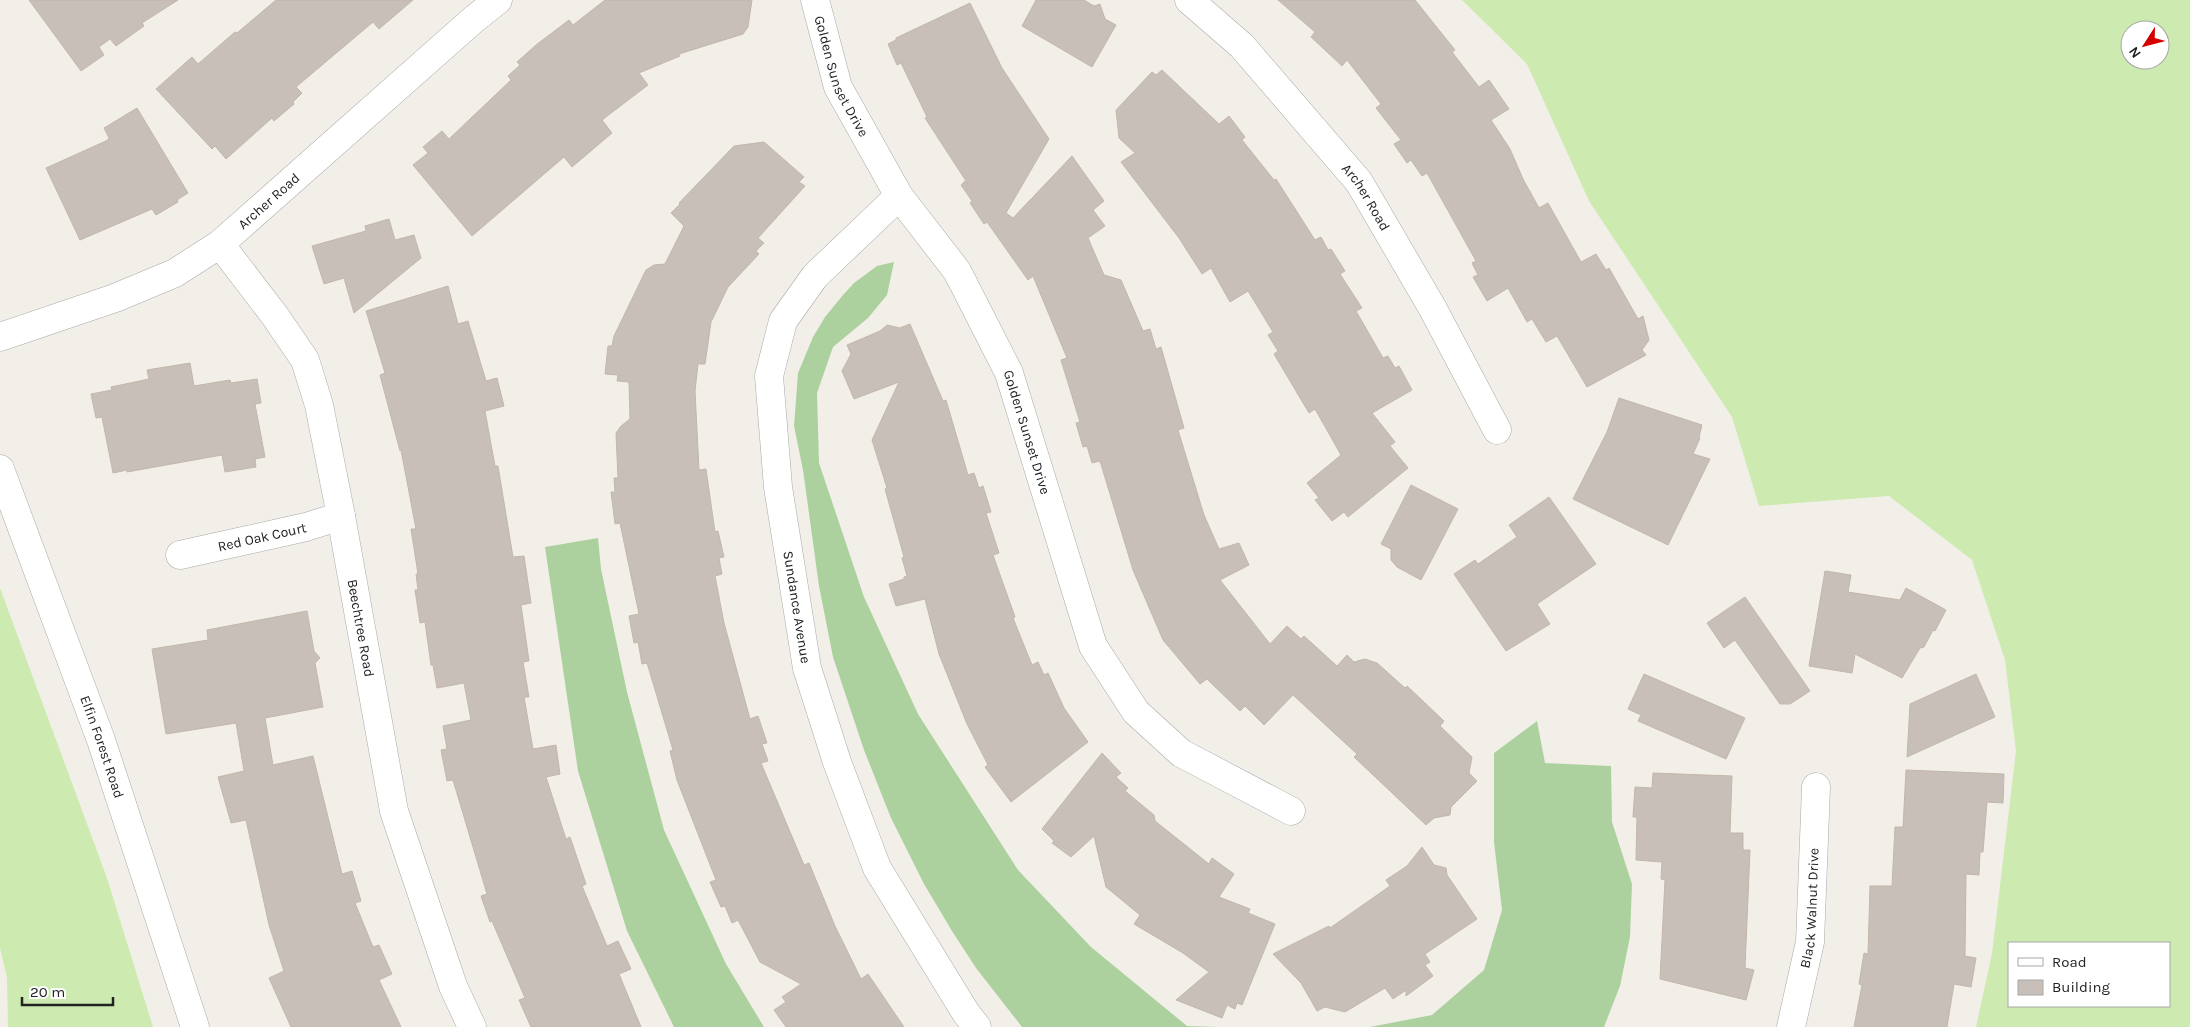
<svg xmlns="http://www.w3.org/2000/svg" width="2190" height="1027" font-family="Karla,sans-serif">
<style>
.grass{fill:#cdebb0;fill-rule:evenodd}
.forest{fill:#add19e}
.building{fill:#c7bfb8;stroke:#c4b6ab}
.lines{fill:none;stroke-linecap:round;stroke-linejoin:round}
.minor-casing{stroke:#a9a9a9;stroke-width:29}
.minor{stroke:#fff;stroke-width:28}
.labels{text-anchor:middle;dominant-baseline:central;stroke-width:4.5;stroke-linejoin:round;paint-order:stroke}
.street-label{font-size:14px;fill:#222;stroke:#fff}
</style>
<rect width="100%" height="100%" fill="#f2efe9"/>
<path class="grass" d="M1462 0H2190V1027H1976L1992 953 2016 751 2005 660 1972 560 1889 496 1759 506 1732 417 1589 201 1527 64ZM2130 30H2160V60H2130ZM2009 943H2169V1006H2009Z
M0 588 107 878 153 1027H8L7 978 0 948Z"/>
<path class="forest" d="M894 262 887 295 868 318 833 347 817 393 819 463 864 597 918 714 1018 870 1091 947 1187 1026 1218 1027H1022L976 968 952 931 924 884 891 818 864 750 833 657 819 586 803 470 794 426 798 373 813 337 825 317 843 295 854 283 877 266Z
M598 538 601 569 627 692 664 830 726 964 764 1027H674L627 931 578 771 545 547Z
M1537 721 1545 763 1611 766 1612 822 1632 884 1630 937 1620 986 1604 1027H1370L1432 1015 1484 970 1502 910 1494 842V753Z"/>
<path class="building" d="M29 0H178L142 23 144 26 116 46 110 39 99 47 104 55 81 71Z
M276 0H413L379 29 373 22 296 87 302 93 293 102 294 104 274 121 272 118 226 159 215 146 212 149 156 89 192 57 198 64 235 32 237 33Z
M605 0H752L748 27 743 34 679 54 680 56 639 73 648 85 602 120 612 133 572 167 564 157 472 236 413 165 428 153 423 147 442 131 449 139 511 80 508 76 520 65 517 62 536 45 569 20 573 25Z
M1036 0H1084L1094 6 1100 4 1105 19 1116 25 1092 67 1022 26Z
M1278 0H1415L1455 50 1452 52 1479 87 1489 80 1509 109 1491 120 1510 149 1523 179 1539 208 1548 203 1581 262 1596 254 1606 270 1609 268 1638 319 1643 316 1649 340 1642 350 1646 355 1587 387 1557 336 1546 342 1532 319 1527 322 1508 288 1487 301 1473 277 1478 275 1472 263 1476 261 1427 173 1422 176 1411 160 1407 163 1394 144 1401 140 1376 108 1381 104 1347 60 1342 66 1311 37 1315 32Z
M970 3 1002 68 1049 139 1006 213 1013 218 1072 156 1104 201 1093 210 1105 226 1088 238 1104 275 1121 280 1143 331 1150 329 1156 349 1161 347 1184 428 1178 430 1204 515 1219 549 1239 543 1249 565 1220 580 1270 644 1287 626 1301 639 1304 636 1337 666 1347 655 1354 662 1365 659 1377 663 1405 688 1407 686 1444 721 1440 726 1472 757 1469 773 1477 781 1451 807 1450 815 1434 818 1426 825 1354 757 1357 754 1293 695 1264 725 1245 706 1240 711 1207 679 1200 684 1163 640 1133 570 1100 461 1092 463 1087 446 1083 447 1076 423 1080 422 1061 360 1067 358 1033 276 1028 280 987 222 984 224 970 203 972 201 961 185 965 181 968 184 925 118 927 117 901 63 897 65 888 44 896 40V38Z
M1162 70 1219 124 1229 116 1245 137 1242 140 1274 180 1276 179 1315 240 1321 237 1328 250 1331 249 1345 271 1340 274 1362 308 1356 311 1383 358 1388 356 1395 368 1399 366 1412 390 1372 413 1395 442 1390 446 1408 468 1348 517 1344 512 1332 521 1315 500 1319 498 1307 483 1341 455 1315 409 1309 413 1274 354 1278 351 1268 335 1273 332 1248 291 1230 302 1211 268 1202 274 1179 238 1121 162 1135 153 1119 138 1116 110 1152 72 1156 75Z
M137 108 188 193 177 200 178 202 156 215 152 209 80 240 46 168 108 140 109 138 104 128Z
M764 142 804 177 799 182 805 186 758 238 764 243 756 251 759 254 728 287 711 322 705 364H698L695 391 699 470 706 469 715 532 718 531 724 557 719 558 722 574 715 576 724 623 750 719 758 716 767 743 762 744 768 761 761 763 804 865 809 863 835 926 861 979 868 974 904 1027H786L774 1010 786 1002 782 997 801 984 760 962 738 920 732 923 725 906 721 907 710 882 716 880 677 780 670 751 673 750 647 663 642 664 638 642 634 643 629 616 639 614 620 523 615 524 611 492H615L614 478H618L616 433 621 426 630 419 629 382 617 381 618 375 605 374 608 346H612L614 336 646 270 654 265 665 264 684 226 671 213 680 204 679 203 734 146Z
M389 219 395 240 414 235 421 258 354 313 344 278 324 284 312 246 366 231 365 226Z
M448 286 458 324 468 321 486 381 497 378 504 406 485 411 495 466H498L513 557 524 556 531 603 521 605 529 661 523 662 529 697H524L533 749 556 745 560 774 546 777 566 839 570 837 586 884 582 886 607 946 618 941 631 969 619 974 641 1027H531L519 1000 525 998 492 921 490 922 481 896 487 894 453 780 447 781 441 750 447 749 443 726 471 720 464 683 437 688 433 665H431L425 622 420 623 415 590H418L416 574H418L411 529H416L401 450 400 451 380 375 385 373 366 311Z
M910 324 943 401 946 400 968 475 974 473 979 488 983 486 991 512 986 513 999 553 993 555 1015 617 1013 618 1032 665 1038 662 1044 675 1048 673 1064 708 1088 742 1011 802 985 767 988 765 967 724 939 654 925 599 896 606 889 584 904 579V577L907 576 902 558 904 557 885 489 887 488 872 440 899 382 854 399 842 371 851 354 847 345 880 331 887 325 900 328Z
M190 363 194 386 230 380 231 383 257 379 261 403 255 404 265 457 255 459 256 467 225 472 222 455 127 472V470L113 473 102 417 96 418 91 394 112 390 111 387 149 379 147 370Z
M1619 398 1702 425 1699 437 1700 438 1693 454 1710 459 1668 545 1573 499 1607 432Z
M1411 485 1458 509 1421 580 1397 567 1391 560V549L1381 544Z
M1549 497 1596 564 1537 604 1550 624 1506 651 1454 574 1475 560 1478 564 1517 537 1509 525Z
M1825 571 1851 575 1848 592 1900 600 1906 588 1946 610 1935 631 1933 630 1924 647 1920 648 1902 678 1855 654 1852 673 1809 666Z
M1745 597 1810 691 1790 704H1780L1735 640 1724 648 1707 623Z
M307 611 314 651 320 658 315 663 323 707 265 718 273 765 313 756 342 874 352 871 361 901 355 903 373 947 379 945 392 974 379 980 401 1027H291L269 978 284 971 269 925 246 820 231 823 218 777 244 771 236 723 166 734 152 649 208 640 207 630Z
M1644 674 1745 718 1726 759 1638 721 1641 715 1628 709Z
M1976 674 1995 717 1907 757 1910 704Z
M1102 753 1121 773 1116 777 1128 788 1125 791 1154 815 1155 821 1209 864 1212 858 1234 874 1219 897 1250 909 1248 913 1275 924 1242 1005 1237 1003 1235 1009 1227 1005 1222 1018 1176 1000 1209 972 1183 953 1134 924 1140 915 1106 887 1094 836 1071 857 1052 843 1054 841 1042 829Z
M1906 770 2004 774 2003 803 1987 802 1983 852H1980L1979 875 1966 874 1965 956 1976 958 1971 987 1954 984 1947 1027H1854L1862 985 1859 984 1864 953 1868 954 1870 886H1892L1895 827H1903Z
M1653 773 1732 776 1730 833H1743V850H1750L1745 968 1754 970 1746 1000 1660 979 1665 880 1661 879 1662 862 1636 860 1637 817H1633L1635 787 1652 788Z
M1422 847 1434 865 1446 868 1447 875 1477 919 1425 954 1430 962 1425 965 1433 976 1406 996V990L1393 999 1385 988 1345 1012 1325 1007 1317 1011 1301 983 1273 954 1329 926 1330 928 1390 886 1386 880 1407 866Z"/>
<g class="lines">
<defs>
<g id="minor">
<path id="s1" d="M815 0 838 87 899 196 957 271 1009 373 1093 646 1136 712 1181 753 1291 811"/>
<path id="s2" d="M1189 0 1242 46 1359 182 1433 309 1497 430"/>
<path id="s3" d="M899 196 815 276 783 321 769 376 778 487 807 668 837 762 877 868 966 1013 977 1027"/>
<path id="s4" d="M220 244 275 316 305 360 319 405 341 516 394 811 453 986 472 1027"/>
<path id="s5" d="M0 337 115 298 175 273 220 244 473 20 498 0"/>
<path id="s6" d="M0 469 101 740 195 1027"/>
<path id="s7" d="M180 555 306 527 341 516"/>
<path id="s8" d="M1791 1027 1810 942 1816 787"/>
</g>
</defs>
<use href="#minor" class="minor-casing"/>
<use href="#minor" class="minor"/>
</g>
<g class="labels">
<g class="street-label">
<text stroke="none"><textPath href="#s1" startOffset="81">Golden Sunset Drive</textPath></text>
<text stroke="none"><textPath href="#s2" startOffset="266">Archer Road</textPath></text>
<text stroke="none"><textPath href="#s5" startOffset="305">Archer Road</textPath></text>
<text stroke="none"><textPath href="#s1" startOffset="486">Golden Sunset Drive</textPath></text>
<text stroke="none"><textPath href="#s7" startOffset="84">Red Oak Court</textPath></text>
<text stroke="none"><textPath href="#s3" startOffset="461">Sundance Avenue</textPath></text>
<text stroke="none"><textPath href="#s4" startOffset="418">Beechtree Road</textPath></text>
<text stroke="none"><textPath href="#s6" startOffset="296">Elfin Forest Road</textPath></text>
<text stroke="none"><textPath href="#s8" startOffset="121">Black Walnut Drive</textPath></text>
</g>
</g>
<rect x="2008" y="942" width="162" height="65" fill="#ffffff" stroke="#a7a7a7"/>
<rect x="2018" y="958" width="25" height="8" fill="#ffffff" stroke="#a7a7a7"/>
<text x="2052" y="967" font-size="15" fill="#222222">Road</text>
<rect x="2018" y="980" width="25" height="15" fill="#c7bfb8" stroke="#a7a7a7"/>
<text x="2052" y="992" font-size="15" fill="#222222">Building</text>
<g transform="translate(2145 45) rotate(234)"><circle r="24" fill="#ffffff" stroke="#a7a7a7"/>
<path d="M0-4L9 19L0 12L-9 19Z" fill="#d40000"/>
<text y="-8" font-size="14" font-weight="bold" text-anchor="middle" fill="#222222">N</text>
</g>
<path d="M22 997v8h91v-8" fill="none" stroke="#222222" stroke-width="2.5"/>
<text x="30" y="997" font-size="15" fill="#222222" stroke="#ffffff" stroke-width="4" paint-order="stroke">20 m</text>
</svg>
